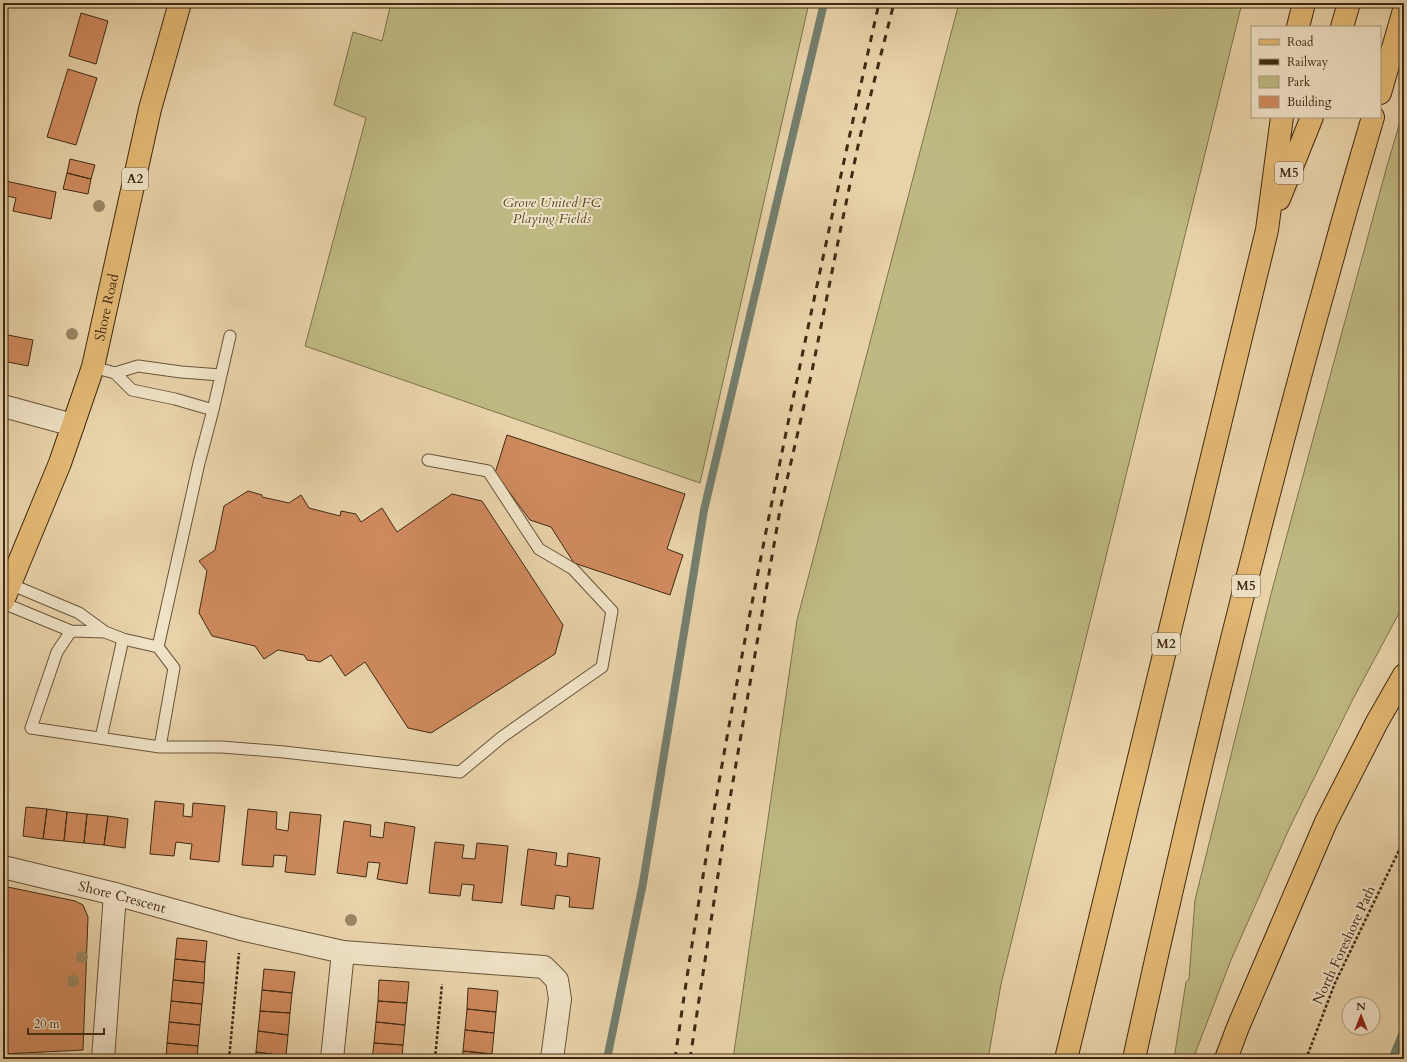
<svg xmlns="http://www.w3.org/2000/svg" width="1407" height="1062" font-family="Cardo,serif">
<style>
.green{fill:#beb982;stroke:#7e724a}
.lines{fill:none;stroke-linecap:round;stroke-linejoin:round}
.stream{stroke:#747f6f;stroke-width:8}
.building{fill:#cf8a5e;stroke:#3f2b13}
.lane-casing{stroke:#695538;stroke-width:13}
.street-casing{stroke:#695538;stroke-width:24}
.primary-casing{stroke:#3f2b13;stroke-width:24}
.highway-casing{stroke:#3f2b13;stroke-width:24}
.path{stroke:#3f2b13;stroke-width:2.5;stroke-dasharray:3 2;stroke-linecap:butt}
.lane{stroke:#f0e2c7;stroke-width:11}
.street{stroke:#f0e2c7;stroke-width:22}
.primary{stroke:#e4b974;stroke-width:22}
.highway{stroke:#e4b974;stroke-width:22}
.rail{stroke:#3f2b13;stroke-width:3;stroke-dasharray:7 7;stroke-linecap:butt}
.tree{fill:#998663}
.labels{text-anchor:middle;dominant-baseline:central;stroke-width:4;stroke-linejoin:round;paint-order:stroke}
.shield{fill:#f0e2c7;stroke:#746249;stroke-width:1}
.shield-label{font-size:13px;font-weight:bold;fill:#3f2b13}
.park-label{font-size:14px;font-style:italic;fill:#584729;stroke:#f0e2c7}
.street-label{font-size:14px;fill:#3f2b13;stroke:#f0e2c7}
</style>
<rect width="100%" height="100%" fill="#e8d2a9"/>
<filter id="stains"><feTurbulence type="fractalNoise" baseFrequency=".005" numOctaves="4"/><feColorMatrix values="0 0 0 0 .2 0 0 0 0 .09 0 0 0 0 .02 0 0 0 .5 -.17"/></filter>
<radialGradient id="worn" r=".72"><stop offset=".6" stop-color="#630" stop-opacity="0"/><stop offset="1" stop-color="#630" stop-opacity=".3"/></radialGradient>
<path class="green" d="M391 3H809L700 483 305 346 366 118 334 105 353 32 382 41Z
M959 3H1242L1001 984 988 1059H733L797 620Z
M1404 108V604L1352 701 1289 829 1231 960 1193 1059H1174L1186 982 1189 979 1195 900 1271 594 1387 166Z"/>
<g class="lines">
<path class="stream" d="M607 1059 643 883 704 510 824 3
M1392 1059 1404 1030"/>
</g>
<path class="building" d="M81 13 108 21 96 64 69 56Z
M68 69 97 78 76 145 47 137Z
M70 159 95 165 91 179 67 173Z
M67 173 91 179 88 194 63 189Z
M6 181 56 192 51 219 13 211 16 198 3 195Z
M3 334 33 340 28 366 3 361Z
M507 435 685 494 667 549 683 555 670 595 574 563 551 527 530 520 495 473Z
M248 491 262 495V497L289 503 301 495 309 508 340 516 341 511 356 514 361 522 382 508 397 532 452 494 482 501 563 625 555 654 431 733 408 728 365 662 345 676 331 655 320 662 307 660 304 655 278 650 264 659 255 646 212 636 199 613 207 571 199 561 215 550 224 506Z
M155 801 184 804 183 816 192 817 193 803 225 806 219 862 190 859 192 844 176 842 174 856 150 854Z
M26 807 47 809 43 839 23 836Z
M47 809 67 812 64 841 43 839Z
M248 809 277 812 276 829 288 831 290 812 321 815 315 875 285 872 287 856 274 855 273 867 242 865Z
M67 812 87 814 84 843 64 841Z
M87 814 108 816 104 845 84 843Z
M108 816 128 819 125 848 104 845Z
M344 821 371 825 370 836 383 838 385 822 415 827 407 884 377 879 380 863 368 862 366 877 337 873Z
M435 842 464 845 462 858 475 859 477 843 508 846 502 903 472 900 474 885 462 884 460 896 429 893Z
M528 849 557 853 555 865 567 867 568 853 600 858 593 909 569 907 570 897 556 895 554 909 521 905Z
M3 886 75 901 83 905 88 917 83 1050 3 1054Z
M177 938 207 941 205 962 175 959Z
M175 959 205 962 204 983 173 980Z
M264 969 295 972 292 993 262 990Z
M173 980 204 983 202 1004 171 1001Z
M379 980 409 982 407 1003 378 1001Z
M468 988 498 991 496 1012 467 1009Z
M262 990 292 993 290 1013 260 1011Z
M171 1001 202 1004 200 1025 169 1022Z
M378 1001 407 1003 405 1025 376 1022Z
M467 1009 496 1012 494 1033 465 1030Z
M260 1011 290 1013 288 1035 258 1031Z
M169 1022 200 1025 198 1046 167 1043Z
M376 1022 405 1025 403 1045 374 1043Z
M465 1030 494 1033 492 1054 463 1051Z
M258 1031 288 1035 286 1056 256 1052Z
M167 1043 198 1046 197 1059H166Z
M374 1043 403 1045 402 1059H372Z
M463 1051 492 1054V1059H462Z
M256 1052 286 1056V1059H255Z"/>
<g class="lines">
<defs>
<path id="lane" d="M93 367 115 373 138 366 181 372 221 375
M115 373 132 390 175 399 213 410
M10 584 79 613 105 632
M3 603 71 631 105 632 123 639 158 647 174 668 160 747
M71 631 57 652 31 728 160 747H222L284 752 460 772 502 737 602 667 612 611 573 569 539 549 488 471 428 460
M158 647 199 463 213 410 230 336
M101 738 123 639"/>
<g id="street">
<path d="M3 406 73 425"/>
<path id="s1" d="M3 867 115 894 241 929 343 952 544 967 557 980 560 999 552 1059"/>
<path d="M103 1059 115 894"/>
<path d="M332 1059 343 952"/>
</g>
<g id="primary">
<path id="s2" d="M3 601 60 463 93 367 150 109 180 3"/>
</g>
<path id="highway" d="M1298 27 1304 3
M1342 27 1349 3
M1380 93 1404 10
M1279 199 1312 117
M1066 1059 1267 230 1282 117
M1134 1059C1193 789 1259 520 1334 253 1346 208 1360 162 1373 117
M1226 1059 1238 1027 1326 822 1377 722 1404 675"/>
</defs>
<use href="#lane" class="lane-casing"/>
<use href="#street" class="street-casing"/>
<use href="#primary" class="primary-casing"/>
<use href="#highway" class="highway-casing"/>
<path class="path" d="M229 1059 239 953
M435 1059 442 984
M1306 1059 1335 983 1404 840"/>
<use href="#lane" class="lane"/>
<use href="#street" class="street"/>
<use href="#primary" class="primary"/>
<use href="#highway" class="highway"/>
<path class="rail" d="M675 1059C725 704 801 353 879 3
M690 1059 727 816 780 510 812 371 840 232 859 141 894 3"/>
</g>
<g class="tree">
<circle cx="99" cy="206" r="6"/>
<circle cx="72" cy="334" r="6"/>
<circle cx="351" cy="920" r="6"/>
<circle cx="82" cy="957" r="6"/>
<circle cx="73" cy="981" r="6"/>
</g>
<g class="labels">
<g class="shield">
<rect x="1275" y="162" width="28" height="22" rx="3"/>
<rect x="122" y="168" width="26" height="22" rx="3"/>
<rect x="1232" y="575" width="28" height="22" rx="3"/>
<rect x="1152" y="633" width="28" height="22" rx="3"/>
</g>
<g class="shield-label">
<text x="1289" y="173">M5</text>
<text x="135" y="179">A2</text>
<text x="1246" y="586">M5</text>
<text x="1166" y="644">M2</text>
</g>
<g class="park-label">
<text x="552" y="202">Grove United FC<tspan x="552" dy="16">Playing Fields</tspan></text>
</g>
<g class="street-label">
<text stroke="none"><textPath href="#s2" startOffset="312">Shore Road</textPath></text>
<text stroke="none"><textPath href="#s1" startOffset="123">Shore Crescent</textPath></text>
<text transform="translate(1344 945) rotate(-65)">North Foreshore Path</text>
</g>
</g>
<rect width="1407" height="1062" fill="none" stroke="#e8d2a9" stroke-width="16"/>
<rect x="4" y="4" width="1399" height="1054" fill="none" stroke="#3f2b13" stroke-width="2"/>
<rect x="8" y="8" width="1391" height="1046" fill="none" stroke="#3f2b13"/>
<rect x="1251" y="26" width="130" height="92" fill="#f0e2c7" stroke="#a9997f"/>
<rect x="1259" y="39" width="20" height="6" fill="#e4b974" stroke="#a9997f"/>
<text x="1287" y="46" font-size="12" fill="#3f2b13">Road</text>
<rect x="1259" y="59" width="20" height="6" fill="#3f2b13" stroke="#a9997f"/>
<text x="1287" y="66" font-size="12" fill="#3f2b13">Railway</text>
<rect x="1259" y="76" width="20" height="12" fill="#beb982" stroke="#a9997f"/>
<text x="1287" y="86" font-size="12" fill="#3f2b13">Park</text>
<rect x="1259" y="96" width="20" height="12" fill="#cf8a5e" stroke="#a9997f"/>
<text x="1287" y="106" font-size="12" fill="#3f2b13">Building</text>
<g transform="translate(1361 1016)"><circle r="19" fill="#f0e2c7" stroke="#a9997f"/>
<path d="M0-3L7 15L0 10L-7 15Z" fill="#8f2418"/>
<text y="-6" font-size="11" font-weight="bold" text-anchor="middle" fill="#3f2b13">N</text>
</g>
<path d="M28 1028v6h76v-6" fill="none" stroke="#3f2b13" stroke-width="2"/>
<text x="34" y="1028" font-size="12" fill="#3f2b13" stroke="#f0e2c7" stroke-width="3" paint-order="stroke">20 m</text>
<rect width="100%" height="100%" filter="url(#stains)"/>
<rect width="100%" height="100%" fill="url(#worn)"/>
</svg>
